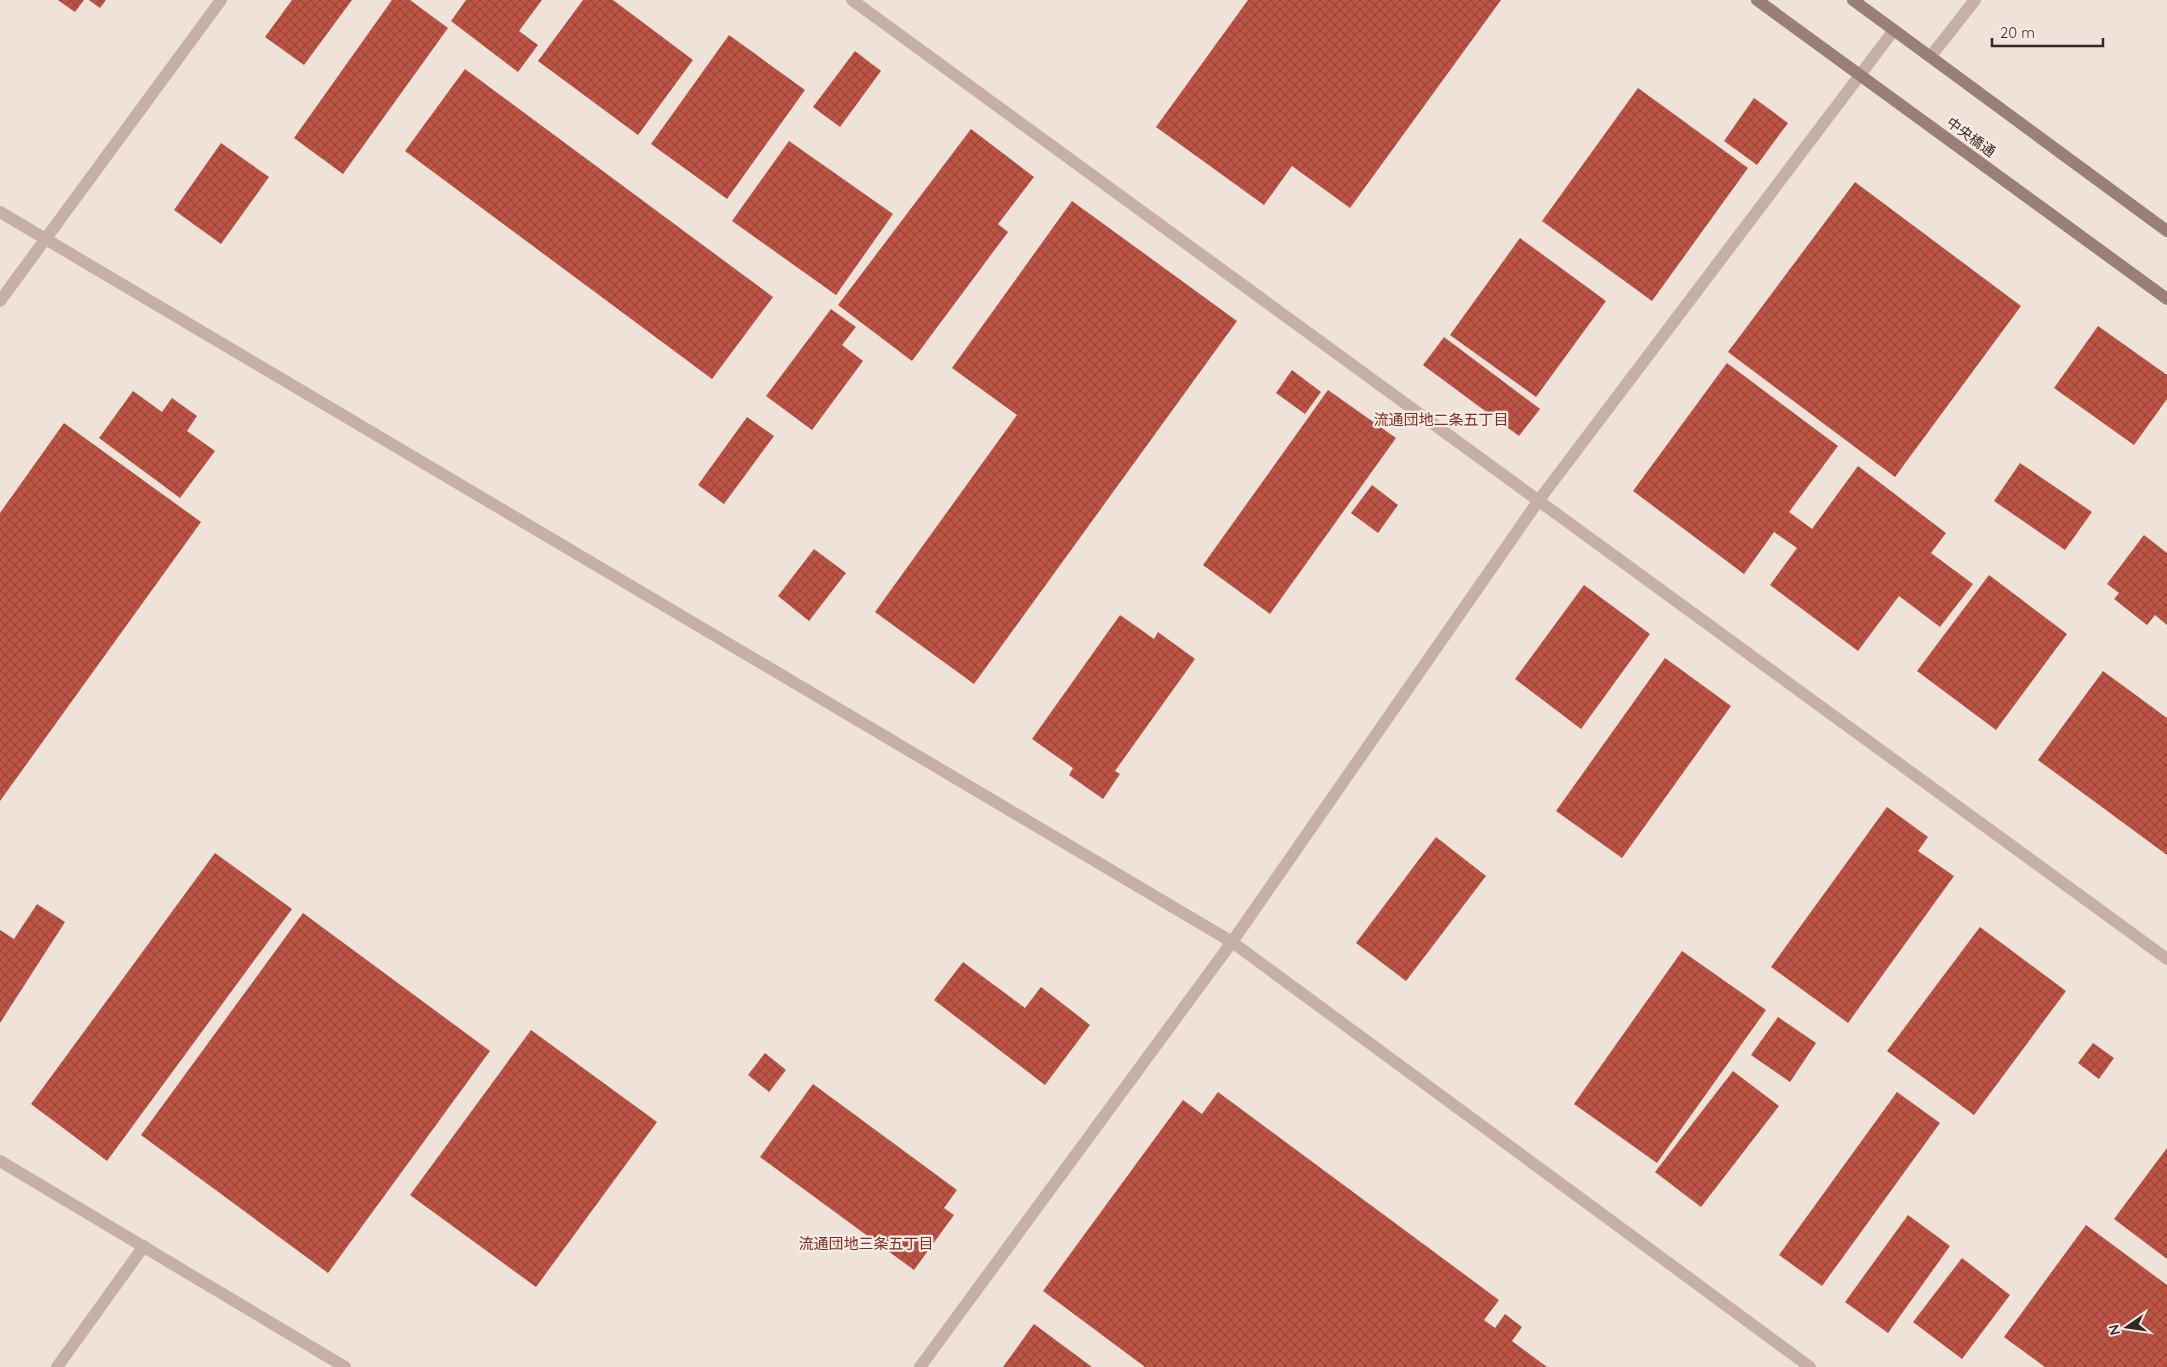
<svg xmlns="http://www.w3.org/2000/svg" width="2167" height="1367" font-family="Quicksand,'Noto Sans JP',sans-serif">
<style>
.building{fill:url(#building-cross-hatch)}
.lines{fill:none;stroke-linecap:round;stroke-linejoin:round}
.service{stroke:#c6b0a5;stroke-width:12}
.minor{stroke:#c6b0a5;stroke-width:12}
.secondary{stroke:#9a7f77;stroke-width:12}
.labels{text-anchor:middle;dominant-baseline:central;stroke-width:4.5;stroke-linejoin:round;paint-order:stroke}
.street-label{font-size:14px;fill:#332826;stroke:#f8ece4}
.neighbourhood-label{font-size:15px;fill:#7d2e23;stroke:#f8ece4}
</style>
<defs>
<pattern id="building-cross-hatch" width="8" height="8" patternUnits="userSpaceOnUse" patternTransform="scale(1.25)"><rect width="8" height="8" fill="#bf5546"/><path d="M0 0l8 8M0 8l8-8" fill="none" stroke="#9c463a"/></pattern>
</defs>
<rect width="100%" height="100%" fill="#efe2d8"/>
<path class="building" d="M58 0H84L75 12Z
M89 0H106L100 8Z
M292 0H352L304 65 265 37Z
M392 0H410L448 28 343 174 294 138Z
M466 0H542L519 31 538 45 518 72 451 21Z
M583 0H613L693 60 638 135 538 61Z
M1248 0H1501L1350 208 1292 166 1264 205 1156 127Z
M729 35 805 90 727 199 651 144Z
M855 51 881 71 840 127 813 107Z
M465 69 773 297 712 379 405 151Z
M1638 88 1748 168 1652 301 1542 221Z
M1754 98 1788 123 1757 165 1724 141Z
M971 129 1034 177 998 224 1008 232 912 361 838 305Z
M789 141 893 214 836 295 732 221Z
M221 143 269 177 221 244 174 210Z
M1855 182 2021 306 1895 477 1728 352Z
M1072 201 1237 321 974 684 875 612 1017 415 952 368Z
M1520 238 1606 301 1536 397 1450 335Z
M831 309 856 327 842 345 863 361 812 430 766 396Z
M2098 326 2167 375V399L2134 445 2054 388Z
M1444 337 1540 409 1519 436 1423 365Z
M1727 363 1838 446 1789 512 1812 529 1858 466 1946 533 1931 553 1973 584 1940 627 1899 596 1858 651 1770 585 1797 548 1774 532 1744 574 1633 491Z
M1292 370 1321 392 1305 414 1276 393Z
M1328 390 1396 438 1270 614 1203 565Z
M133 391 162 412 172 398 197 416 187 431 215 451 180 498 99 438Z
M747 417 774 436 724 504 698 485Z
M64 423 201 522 0 801V513Z
M2020 463 2092 512 2065 550 1994 501Z
M1372 485 1398 505 1378 533 1351 513Z
M2144 535 2167 553V625L2155 615 2147 625 2114 599 2119 593 2107 584Z
M814 549 846 573 809 621 778 596Z
M1989 575 2067 634 1996 730 1917 671Z
M1584 585 1650 634 1581 729 1515 679Z
M1120 615 1154 639 1158 632 1195 659 1115 771 1120 774 1103 799 1069 775 1073 768 1032 739Z
M1665 658 1731 706 1622 858 1556 811Z
M2103 671 2167 718V855L2038 760Z
M1887 807 1928 837 1918 851 1954 876 1848 1023 1771 967Z
M1436 837 1486 876 1406 981 1356 943Z
M215 853 292 909 107 1161 31 1104Z
M37 904 65 922 0 1023V930L14 939Z
M303 913 490 1051 328 1273 141 1135Z
M1980 927 2066 991 1974 1115 1887 1051Z
M1682 951 1766 1010 1657 1163 1574 1104Z
M963 962 1025 1008 1041 987 1090 1025 1045 1085 934 1000Z
M1778 1017 1816 1043 1790 1082 1751 1055Z
M531 1030 657 1122 536 1287 410 1195Z
M2093 1043 2114 1058 2099 1079 2078 1063Z
M765 1053 786 1070 769 1092 748 1075Z
M1733 1071 1779 1106 1701 1207 1655 1172Z
M813 1084 957 1190 944 1208 954 1215 914 1270 760 1157Z
M1218 1092 1499 1300 1484 1320 1495 1328 1505 1314 1522 1327 1512 1341 1547 1367H1145L1043 1291 1183 1100 1202 1114Z
M1897 1092 1940 1123 1822 1286 1779 1255Z
M2167 1148V1259L2114 1219Z
M1908 1215 1950 1246 1888 1333 1845 1302Z
M2086 1225 2167 1285V1367H2045L2004 1337Z
M1962 1258 2010 1295 1962 1359 1913 1322Z
M1034 1324 1092 1367H1003Z"/>
<g class="lines">
<path class="service" d="M1931 56 1975 0"/>
<path class="minor" d="M852 0 2167 959
M0 212 1232 942 1810 1367
M0 301 221 0
M0 1161 345 1367
M57 1367 144 1246
M920 1367 1232 942 1539 500 1894 30"/>
<path class="secondary" d="M1757 0 2167 299
M1853 0 2167 231"/>
</g>
<g class="labels">
<g class="street-label">
<text transform="translate(1971 137) rotate(36)">中央橋通</text>
</g>
<g class="neighbourhood-label">
<text x="1441" y="419">流通団地二条五丁目</text>
<text x="866" y="1243">流通団地三条五丁目</text>
</g>
</g>
<g transform="translate(2127 1327) rotate(257)" stroke="#f8ece4" stroke-width="4" paint-order="stroke">
<path d="M0-4L9 19L0 12L-9 19Z" fill="#332826"/>
<text y="-8" font-size="14" font-weight="bold" text-anchor="middle" fill="#332826">N</text>
</g>
<path d="M1992 38v8h111v-8" fill="none" stroke="#332826" stroke-width="2.5"/>
<text x="2000" y="38" font-size="15" fill="#332826" stroke="#f8ece4" stroke-width="4" paint-order="stroke">20 m</text>
</svg>
